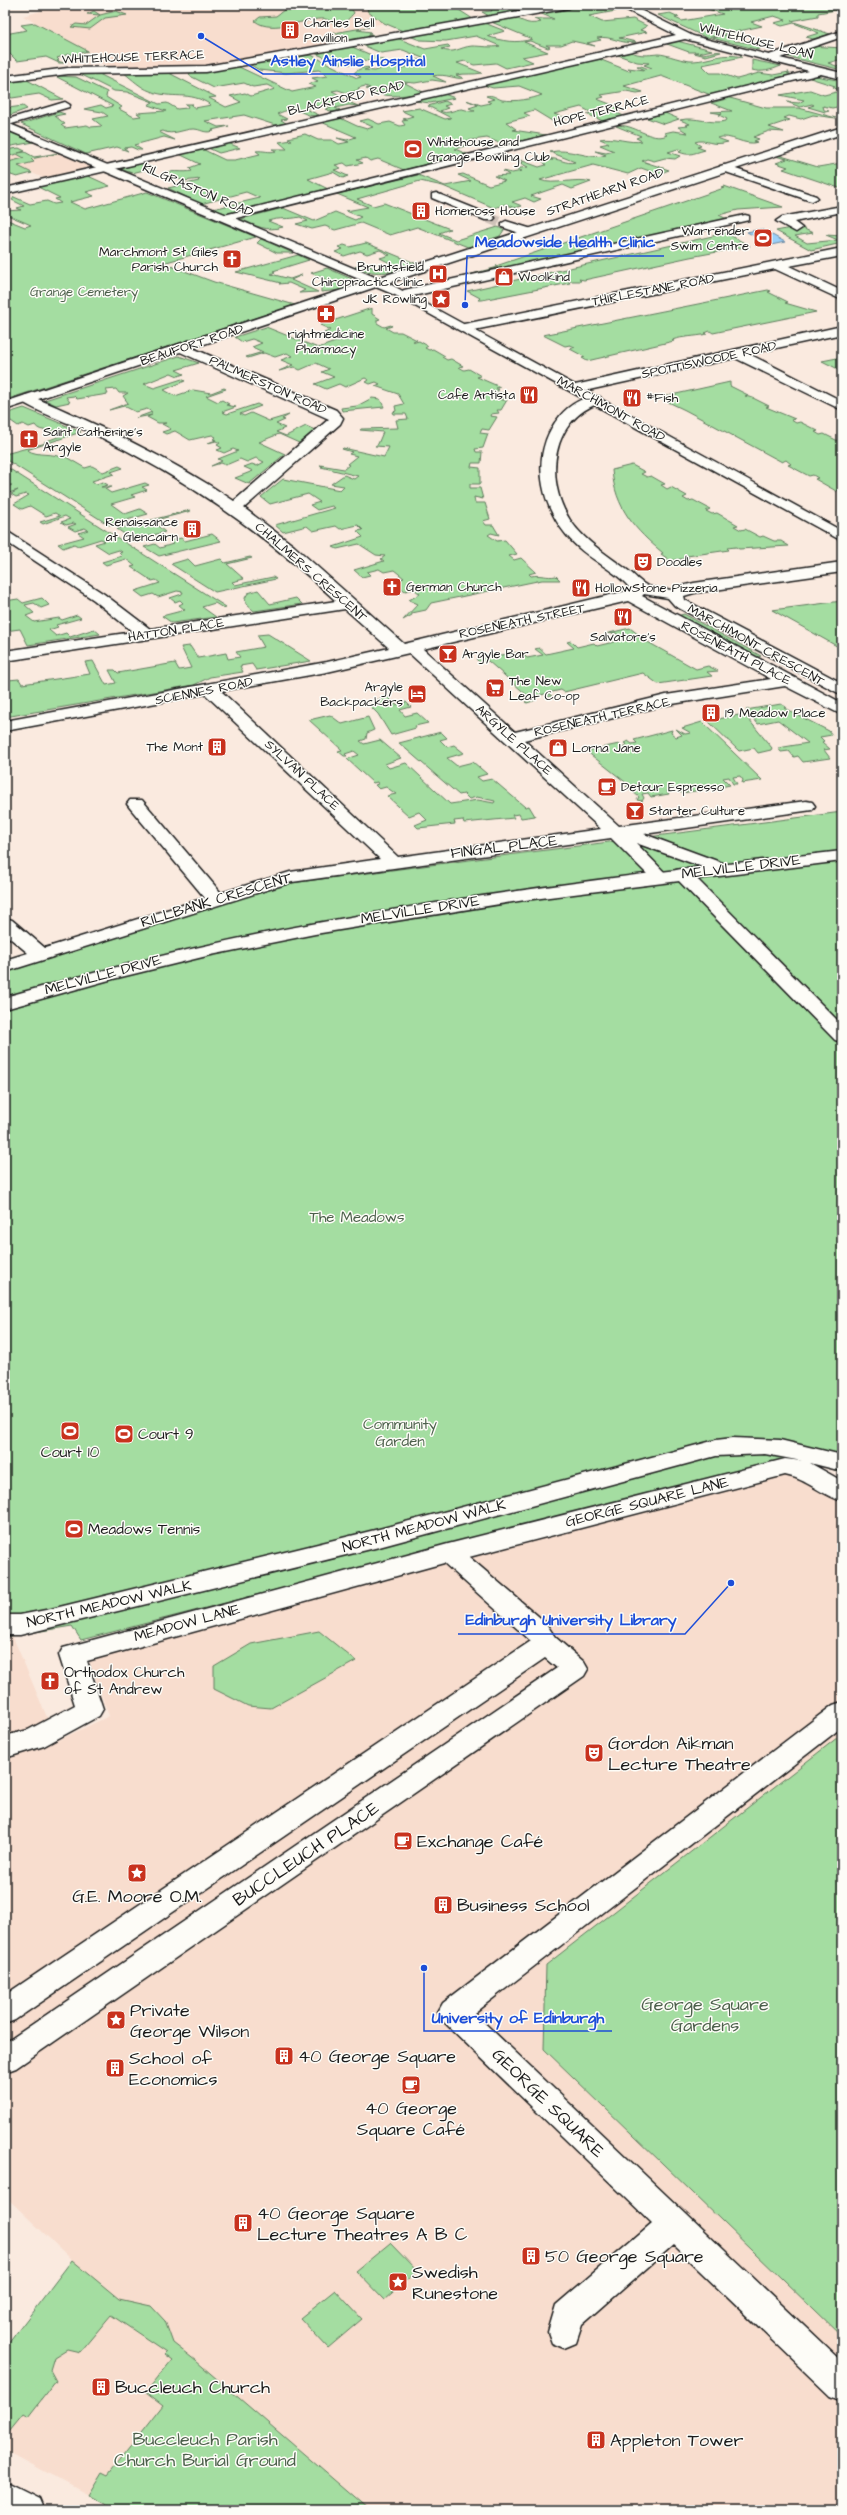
<svg xmlns="http://www.w3.org/2000/svg" width="847" height="2515" font-family="'Architects Daughter',sans-serif">
<style>
.built{fill:#f8ddce}
.green{fill:#a4dda1;stroke:#607c5e}
.water{fill:#9bd0f9;stroke:#6888a1}
.lines{fill:none;stroke-linecap:round;stroke-linejoin:round}
.street-tunnel{stroke:#cec1b8;stroke-width:11;stroke-dasharray:11 5.5;stroke-linecap:butt}
.street-casing{stroke:#1c1c1c;stroke-width:3}
.secondary-casing{stroke:#1c1c1c;stroke-width:3}
.primary-casing{stroke:#1c1c1c;stroke-width:3}
.street{fill:#fdfcf7;fill-rule:evenodd}
.secondary{fill:#fdfcf7;fill-rule:evenodd}
.primary{fill:#fdfcf7;fill-rule:evenodd}
.labels{text-anchor:middle;dominant-baseline:central;stroke-width:3;stroke-linejoin:round;paint-order:stroke}
.far-poi-label{font-size:13px;fill:#1c1c1c;stroke:#fdfcf7;text-anchor:start}
.far-street-label{font-size:13px;fill:#1c1c1c;stroke:#fdfcf7}
.far-park-label{font-size:13px;fill:#4c604b;stroke:#fdfcf7}
.street-label{font-size:15px;fill:#1c1c1c;stroke:#fdfcf7}
.park-label{font-size:15px;fill:#4c604b;stroke:#fdfcf7}
.poi-label{font-size:15px;fill:#1c1c1c;stroke:#fdfcf7;text-anchor:start}
.near-poi-label{font-size:18px;fill:#1c1c1c;stroke:#fdfcf7;text-anchor:start}
.near-street-label{font-size:18px;fill:#1c1c1c;stroke:#fdfcf7}
.near-park-label{font-size:18px;fill:#4c604b;stroke:#fdfcf7}
.leader{fill:none;stroke:#1d4ed8;stroke-width:1.5}
.callout-dot{fill:#1d4ed8;stroke:#fdfcf7;stroke-width:1.5}
.callout-label{font-size:16px;text-anchor:middle;font-weight:bold;fill:#1d4ed8;stroke:#fdfcf7;stroke-width:3;stroke-linejoin:round;paint-order:stroke}
</style>
<rect width="100%" height="100%" fill="#faeadf"/>
<filter id="ink" filterUnits="userSpaceOnUse"><feTurbulence type="fractalNoise" baseFrequency=".025" numOctaves="2"/><feDisplacementMap in="SourceGraphic" scale="8" xChannelSelector="R" yChannelSelector="G"/><feConvolveMatrix kernelMatrix="1 2 1 2 8 2 1 2 1" color-interpolation-filters="sRGB"/></filter>
<g filter="url(#ink)">
<path class="built" d="M53 5H484L456 10 403 31 384 23 335 33 352 40 202 67 114 69 95 60 97 59 92 56 95 55 23 16 55 7Z
M59 153 91 167 43 178 5 161V157L17 154 32 159Z
M800 1468 842 1487V2510H116L5 2450V2349L72 2260 5 2196V1637H13L57 1741 109 1716 89 1660 437 1561Z"/>
<path class="green" d="M308 5C321 5 349 0 354 13 349 18 347 22 339 24 334 25 330 20 325 19 307 17 272 35 255 21L260 17 276 16 284 10Z
M363 5H464C469 8 519 5 530 5L537 7 489 16 482 12 492 11 489 6 459 10 473 19 403 31 384 23 368 12 367 8Z
M725 5H842V13L836 10 818 13V16L791 21 830 34 813 39 806 37 819 33 794 23 782 26 774 23 786 20 774 16 751 22 762 26 707 38 658 15 670 13 679 17 675 18 682 21 723 14 705 8Z
M608 6 616 11 589 16 602 22 633 19 647 26 640 30 647 32 619 38 636 42C620 45 612 35 597 38L601 40 587 43 595 46 572 41 561 45H546L550 47 548 48 530 41 524 42 548 52 522 57 533 62 506 68 496 63 474 65 465 61 457 63 482 73C473 75 466 73 456 75L463 78C456 80 446 73 433 76L446 82 432 80 415 83 403 82 423 92C407 96 388 98 372 92L373 90 366 89 370 88 365 86 358 88 359 90 347 93 338 90 332 91 340 95 335 96 358 106 349 105 335 108 340 110 333 112 325 109 331 108 326 105 304 108 319 115C308 118 304 111 293 110 288 109 283 112 277 114L287 119 281 120 286 123 275 125 244 115 205 121 218 127 229 126 212 130 214 131C203 134 202 129 193 129 184 129 172 136 163 131L159 132 175 140 164 137 134 145 142 150H138L131 147 124 148 128 151 117 147 86 154 21 124 59 112 65 114 55 116 65 124 61 125 65 128 87 125 91 127 102 126 93 119 108 116 102 112 84 109 101 105 106 108 113 106 55 76 76 77 107 92 106 97 122 107 119 109 134 117 141 116 137 113 166 111 148 105 153 102 127 92 114 91 80 74H99L159 104 167 103 177 109 187 108 188 106 185 104H193L191 105 195 108 211 105C189 90 172 100 150 91 141 88 132 79 124 73L167 72 216 97 209 98 226 107 241 102 230 96 245 93 251 96 275 89 267 85 253 87 244 83 214 88 190 76 189 72 237 66 292 92 316 87 308 84 318 81 312 78 328 76 319 70 286 73 259 70 249 64 311 55 357 78 361 77 354 73C358 69 366 66 371 68L364 70 375 71 391 65 364 60 350 64 339 63 314 53 350 46 402 68 410 66 404 64 408 63 403 61 425 59 403 50 381 53 360 44 397 38 425 49 448 45 450 47 441 49C454 55 459 47 472 46 481 46 492 48 500 46L476 36 446 41 420 40 409 36 482 22 505 31 487 36C501 41 517 44 532 39L489 21C495 20 502 18 508 18 523 17 524 27 541 22L534 19H554L539 13 556 11 554 10 582 6Z
M94 11 100 15 116 11 127 15 105 18 90 29 71 27 76 24 86 25 100 15 87 14Z
M35 23 88 51 80 53 82 56 69 54 57 58 59 60 57 61 64 63H59L46 57 17 61 5 49V34L27 30 21 25Z
M368 27H369L357 30 371 32 369 33 373 35 367 36 369 37 352 40 334 33Z
M731 34 738 36 733 38 735 41 757 44 761 47 759 50 712 38Z
M677 41 712 50 699 53C705 56 713 50 721 52L706 56 694 53 698 52H689L667 44Z
M811 46 842 48V59L828 63 842 68V70L785 56Z
M631 52C641 56 647 55 658 54 667 54 684 62 694 61 711 60 722 52 742 57L702 65 710 73H720L737 79 759 73 773 75 789 72 787 73 793 75 711 95 661 76 624 86 643 92 637 93 626 91 601 95 604 97 597 99 623 109 614 112 624 116 603 121 586 114 592 113 581 107 554 114 562 117 574 116 552 121 534 110 524 113 530 116 506 122 516 129 513 130 546 135 504 145 487 138 457 142 465 146 455 149 467 154 404 170 378 159 370 161 366 158 357 160 363 163 348 166 344 163 335 165 341 168 334 170 348 176 343 178 333 172 308 179 328 189 228 214 213 209 260 198 246 192 201 204 168 188 199 181 198 180 200 179 184 181 163 173C176 170 182 173 192 171L189 168 200 164 179 154 202 149 225 160H235L260 154 256 151C264 150 269 153 276 151L272 149H287L279 142 292 140 288 138 305 134 318 140H332L339 144 349 142 337 138 347 140 356 137 321 122 340 118 357 126 367 129 373 127 360 121 368 119 379 124 390 122 400 126 405 125 402 121 408 120 403 119 413 116 402 111 419 108 445 119 451 118 428 106 445 101 451 104 444 106 448 108 440 111C447 115 455 109 462 109 468 110 469 112 475 111L469 108 478 105 466 100 481 105 491 103 487 101 494 99 486 96C493 94 496 98 502 100 517 102 531 99 542 95L519 86 493 88 483 85 599 59 629 71 631 70 628 68 645 70 637 66C644 65 645 70 652 68L644 65 649 63 637 62 618 55Z
M752 60 781 66C771 70 762 73 752 70Z
M816 76 842 81V106L832 108 823 106 824 110 829 111 825 112 808 107 814 105 812 104 800 107 787 102 799 103 804 100 780 95 810 90 824 95 840 91 833 87 835 86 810 78Z
M27 80 61 98 63 99 52 100 39 94 12 98 5 95V83Z
M444 94 455 98 430 103 415 101Z
M730 98 766 108H799L836 118 813 115 801 119 789 116 784 118 790 120 769 127 784 132 769 131 753 137 759 139 754 141 758 142C744 147 731 133 717 138L728 142C711 147 706 138 695 142L701 146 697 147 705 150C691 154 689 156 679 152L682 150 678 149 668 152 680 156 675 159 665 158 654 161 647 159 642 161 669 170 658 174 641 168 628 174 593 165 540 180C553 186 577 177 591 182L572 189 563 185 531 196 541 199 534 202 525 198 512 202 522 206 514 208 506 204 494 208 443 186 420 181 357 199 373 206 384 203 450 229 439 233 456 240 498 227 504 230 500 236 468 247 417 227 390 235 361 223 335 230 325 226 312 229 296 224 308 221 300 217C287 220 281 217 268 221L283 227C266 232 256 226 241 219L283 208 314 221 335 212 355 220 361 217 346 211 368 207 337 194 418 175 445 186 471 181 458 175 463 174 489 185 505 181 494 176 509 175 503 171 512 173 522 171 514 169 528 167 520 163 523 162 520 160 539 167 546 165 542 160H553L548 159C558 157 566 165 575 162L550 152C569 147 591 161 606 155L595 151 606 153 614 151 600 145 609 143 600 139C613 136 630 144 642 141L636 138 641 136 616 126C633 122 651 143 667 135L664 133 673 131 688 133 678 127 688 126 686 125 690 124 680 120C696 116 711 125 726 121L727 119 719 115 722 114 711 112 732 111 711 103Z
M5 106 8 108 23 106 27 109 5 117Z
M665 113 679 119 664 124 647 118Z
M11 132 34 142 6 147 5 134Z
M228 143 240 148 219 153 208 148Z
M19 148 25 151 18 153 25 152 34 157 59 153 31 159 34 162 18 166 32 173 17 177 5 173V161L8 162 24 158 17 154 5 157V150Z
M778 155 818 167 842 163V189L783 169 788 167 776 163 787 159 775 156Z
M141 163 152 168 132 173 121 169Z
M86 175 110 186 86 192 94 196 70 202 85 209 147 192 256 237 163 263 214 282 295 305 5 400V219L25 227 31 225 5 214V211L21 210 17 208 24 206 12 200 14 197 30 204 47 201 54 204 61 203 55 199 60 198 36 186Z
M724 186 783 207 738 210 719 215 725 218 742 216 472 276 468 275 498 267 496 266 724 188 721 187Z
M791 228H802L813 233 795 236 807 243 838 240 826 235 842 236V243L811 250 776 231Z
M726 233 750 246 690 257 584 280 579 279 581 281H568L570 283 482 300H478L480 298 467 291Z
M261 239 293 253H277L257 243Z
M366 243 417 264C394 272 378 277 355 267L365 264 376 269 392 264 380 258 390 255 380 250 367 254 360 251 344 256 335 252 343 249 338 247 344 245 350 247Z
M298 255 309 260 273 271 275 272 271 274 290 279 302 275 291 280 318 292 299 293 305 290 289 283 279 284 281 283 236 272Z
M327 268 352 279 353 285 340 290 321 292V285L332 282 311 273Z
M768 290 771 291 768 292 788 302 785 303 816 312 713 333 710 331 705 333 707 334C694 337 684 336 672 340L674 341 587 361 582 358 585 357 570 349 575 347 570 345 565 346 543 335Z
M372 308V314L380 319 377 320V323L384 327 391 325 392 326 386 328 393 332H401L417 340 413 341 415 342 419 341 428 346 425 348 429 350 433 349 445 356 442 357 447 360 451 359 463 366 459 367 464 370 469 369 481 376 477 377 500 387 496 388 499 390 490 392 505 393 509 398H502L501 400H507L501 410H497L499 413 491 414 490 416 497 417 489 430 482 429 480 433 488 434 483 448 475 449 476 452H482L481 463H472L471 467 480 468V484H470V488H480L483 499 474 497 475 503H485L490 519 483 521 486 525H493L499 535 491 533 488 535 497 541 505 540 517 554 509 556 514 560 521 558 536 572 529 574 531 576C541 574 547 578 556 576L560 580H542L431 603 426 610 412 613V615L403 620 418 604 409 600 420 594 414 589 405 591 393 581 404 578 394 570 384 572 379 569 367 572 370 575 362 577 354 570 384 561 381 559 385 556 376 555 359 544 337 549 333 547 363 537 357 531 363 530 358 525 340 529 336 526 313 531 307 526 283 532 275 525 335 508 332 506 317 510 310 505 320 502 308 494 270 504 261 497 283 479 340 490 344 486 331 484 344 475 354 479 358 476 321 467 323 466 320 465 344 469 349 465 347 464 357 456 349 454 352 452 342 449 343 448 384 457 389 447 375 446 378 444 383 432 360 430 361 429 398 428 396 420 408 419 406 414H394L393 412 396 411 395 406 404 404 398 394 375 386 380 384 376 382 370 384 366 382 369 380 365 378 345 387 339 384 326 389 315 384 334 377 322 372 329 369 316 363 300 370 294 367 279 371 293 365 281 360 292 356 287 353 275 357 264 353 248 358 246 357 263 352 252 347 262 343 252 339 242 342 235 337 266 327 318 348 341 340 324 333 331 330 320 325Z
M179 356 199 363 176 370 184 374 178 376 171 373 144 384 154 388 182 379 185 381 164 390 175 396 193 390 211 393 224 388 226 389 206 396 218 402 222 400 229 404 226 405 236 407 222 412 227 414 257 404 261 406 240 414 244 416 251 413 269 421 289 415 282 419 285 420 276 424 285 428 276 432 286 436 306 426 315 430 299 443 279 434 259 442 285 454 249 484 235 478 253 471 244 467 252 464 257 466 264 462 256 458 247 462 240 459 226 465 221 463 211 466 222 461 218 459 238 451 233 449 224 453 217 450 222 448 217 445 220 443 216 441 208 443 216 440 213 439 216 437 212 435 190 440 175 431 166 434 162 432 171 429 162 424 166 423H158L147 417 152 415 136 418 152 412 147 409 136 412 124 406 109 410 128 403 123 396 128 393H119L116 389 106 390 108 394 77 399 74 396 66 397 70 402 56 405 45 400Z
M842 357V371L822 361Z
M730 382V386L748 395 745 396 753 398 769 406 766 407 795 419 791 420 796 423 800 422 818 431 815 432 820 435 824 434 842 443 840 445 842 447V490L836 491 815 479 818 478 813 475 809 476 788 465 791 464 786 460 782 462 685 410 662 399 652 397 667 396Z
M372 398 380 399 384 407 342 411 341 408 357 406Z
M24 408 81 432 27 450C39 457 51 452 63 458L66 457 85 468 92 466 103 472 119 466 123 468 111 472 114 474 92 481 96 484 103 482 108 485 101 487H112L105 489 111 493 145 483 149 485 142 487 147 490 131 495 135 497 111 504 125 514 140 509 148 514 109 525 5 459V454L46 443 44 442 63 435 64 433C54 428 40 434 35 425L29 427 23 424 18 426 11 421H5V414Z
M632 465 645 472 641 474 647 477 651 476 665 484 661 485 667 489 671 487 687 496 683 498 688 501 693 500 710 509 706 511 712 514 717 513 738 525 734 526 741 530 745 529 760 537 763 536 774 541H781L789 546 739 549 736 547 727 548 729 550 687 556 689 558 667 561 668 559 661 554 663 553C635 530 615 508 612 470Z
M5 466 226 607 223 608 215 603 202 607 216 617 172 623 162 616 185 610 179 605 183 603 180 600 175 602 170 598 182 594 183 592 177 591 158 597 153 594 143 597 135 591 160 583 156 580 152 581 131 567 135 566 126 559 106 565 102 562 122 556 119 553 122 552 119 550 109 553 95 544 105 541 101 539 78 546 74 544 63 548 58 544 84 537 78 533 88 530 85 528 75 531 68 527 76 524 74 523 66 525 61 522 70 519 65 516 43 524 40 522 60 516 55 513 46 516 30 506 22 509 14 504 29 495 26 494 16 497 11 494 18 490 9 493 5 490V488L12 485H5Z
M190 510 191 511 152 521 165 532 133 540 117 529Z
M212 534 221 541 159 556 144 547 155 544 160 548 173 544 169 541 181 538 185 541Z
M250 557 252 558 227 564 244 579 232 582 235 585 273 577 276 579 215 592 171 564 188 559 195 566 221 559 225 563Z
M258 590 270 604 296 598 302 604 254 611 246 604 245 598 248 593Z
M42 598 49 605 41 608 34 603 25 605 34 613 26 616 34 622 59 618 62 620 77 615 81 618 56 625 58 627 49 630 56 636 66 633 70 637 94 629 100 634 28 645 20 629 5 631V601L18 599 23 603Z
M842 601V649L772 610Z
M684 614 761 656 754 659 677 616Z
M630 628 639 635 637 636 696 669 708 666 718 671 707 672 712 676 658 684 643 673 564 692 561 690 548 693 552 696 549 697 545 694 535 696 536 700 527 703 525 702 529 700V697L488 661 479 662 476 659 521 652 527 658 543 655 535 649 539 648 546 654 574 648 567 642 571 641 577 647 594 643 597 646 622 640 616 633 605 634Z
M268 634 311 661 256 670 252 664 240 666 243 672 210 677 194 685 5 717V687L7 686 5 674 8 680 19 679 22 684 90 674 85 662 93 661 106 685 116 683 109 670H115L118 673 175 663 179 670 191 668 181 647 190 646 198 658 226 653 228 659 240 657 236 652 264 647 257 635Z
M388 697 396 705 406 702 411 707 400 710 405 716 417 713 428 723 415 726 416 728 391 735 378 714 370 706 380 704 376 700Z
M781 704 786 707 784 708 829 731 832 735 820 737 824 741 822 742 830 749 824 750 830 758 803 762 798 756 794 757 789 751 781 752 778 748 808 743 778 720 758 724 746 710Z
M744 714 772 748 771 750 758 753 754 748 739 751 708 721Z
M330 715 342 724 368 717 374 730 367 733 366 739 360 741 364 744 380 740 401 758 385 764 389 768 406 763 450 804 478 800 494 803 495 801 477 797 469 799 464 794 459 795 399 743 441 732 447 738 440 740 447 747 454 745 464 753 447 758 457 766 473 762 487 774 477 777 482 781 492 779 525 807 529 806 535 816 521 818 519 814 512 815 514 818 464 823 463 820 454 821 455 824 418 828 415 825 427 820 419 812 409 816 387 796 396 794 386 787 379 789 375 785 378 784 377 782 373 783 347 759 359 755 354 751 345 754 347 756H344L338 751 342 750 309 720Z
M702 722 762 780 742 783 743 780 740 776 733 777 737 784H733L729 777 723 778 730 785 711 789 707 785 701 786 703 790 681 793 678 789 667 791 669 794 651 797 648 793 642 794 644 798 642 801 637 800 639 797 626 786 629 785 586 751 619 744 622 747 627 745 624 743 628 741 632 744 637 743 634 740 672 730 671 733 676 737 682 735 676 729 685 734 691 733 682 728Z
M842 812V1473L812 1461 785 1459 81 1640 72 1626 5 1637V970L283 884Z
M319 1631 356 1661 271 1708 248 1706 214 1689V1666L251 1644Z
M842 1734V2337L544 2049 546 1965Z
M390 2243 417 2271 384 2300 356 2271Z
M72 2260 119 2299 151 2306 165 2321 173 2343 196 2361 369 2510H116L88 2495 102 2472 108 2475 163 2405 146 2392 172 2360 164 2354 166 2352 111 2315 80 2352 67 2349 54 2357 50 2370 56 2381 28 2417 23 2414 5 2436V2348Z
M335 2290 362 2319 328 2348 300 2318Z"/>
<path class="water" d="M761 229 785 242 771 245 747 232Z"/>
<g class="lines">
<path class="street-tunnel" d="M489 218 506 225"/>
<defs>
<path id="street" d="M553 5H574L569 8 206 72 68 74 5 82V76L68 68 206 66Z
M617 5H630L693 36 769 55 842 31V37L780 58 842 73V79L821 74 224 221 218 218 220 216 809 71 685 39 5 194V188L676 35Z
M65 102 70 105 69 107 5 126V120Z
M724 165 816 196 818 198 812 201 808 200 720 170V166Z
M436 193 493 216 495 218 493 220H485L432 198V194Z
M842 206V212L794 222 802 228 796 232 776 221 782 217Z
M745 215 749 216V220L404 298 398 294 404 290Z
M506 221 532 229 534 232 528 236 502 227V223Z
M842 248V256L789 266 842 291V300L775 269 464 332 458 328 464 324Z
M842 326V334L749 354 842 401V410L735 358 575 393 568 389 575 385Z
M183 344 336 410 343 418 340 424 244 508 294 546 404 644 631 590C622 575 593 561 579 548 542 516 526 456 560 416 569 405 586 394 600 397L602 400 600 403C551 419 544 480 570 520 585 542 609 556 630 572 635 576 640 582 646 585 652 589 665 589 673 590L677 587 694 583 842 562V572L694 593 684 596 685 600 842 683V695L675 606 668 598 644 594 642 596 842 703V715L785 686 666 705 524 740 619 826 806 801 812 802 815 806 812 810 644 834 728 865 731 869 728 873 722 874 636 843 669 877 666 881H654L611 838 292 882 5 972V960L28 953 5 934V918L12 920 45 948 205 898 130 808 127 804 130 800H142L221 893 290 872 380 859 205 694 5 731V721L327 662 389 648 345 609 5 661V651L133 632 94 600 5 541V530L104 594 150 629 336 601C259 529 185 478 90 432 78 427 25 407 19 399L26 395 31 396C101 426 170 458 234 501L329 419 178 351 177 348 178 345ZM628 601 771 679 666 695 515 732 423 649ZM409 653 601 829 398 857 221 691 327 672Z
M682 869 688 870 842 1025V1042L835 1040 676 878 673 874 676 870Z
M733 1438 780 1440 842 1455V1471L810 1463 842 1481V1501C821 1495 807 1479 785 1475L469 1557 545 1622 555 1637 584 1662 588 1669 584 1676 16 2068 5 2072V2043L557 1668 545 1658 15 2020 5 2024V1995L531 1641 444 1563 87 1661 103 1709 99 1716 44 1746 5 1758V1736L28 1730 75 1705 59 1655 63 1648 448 1544 785 1459 802 1461 765 1454 716 1456 379 1547 20 1635H5V1615H20L51 1609 379 1529 716 1440Z
M842 1702V1727L474 2013 842 2362V2401L830 2396 673 2245 582 2325 576 2343 564 2348 552 2343 548 2332 556 2305 652 2223 443 2021 438 2012 443 2003 833 1705Z"/>
<path id="secondary" d="M5 122 377 278 842 127V134L388 283 842 531V541L395 295 376 287 5 410V402L366 282 5 129Z
M5 2481 39 2498 44 2510H5Z"/>
<path id="primary" d="M842 851V861L525 900 315 934 211 955 113 979 5 1009V997C108 968 211 942 317 923 491 891 666 871 842 851Z"/>
</defs>
<use href="#street" class="street-casing"/>
<use href="#secondary" class="secondary-casing"/>
<use href="#primary" class="primary-casing"/>
<use href="#street" class="street"/>
<use href="#secondary" class="secondary"/>
<use href="#primary" class="primary"/>
</g>
</g>
<defs>
<symbol id="building-square" viewBox="-11 -11 22 22"><rect x="-9" y="-9" width="18" height="18" rx="4" fill="#c8321e" stroke="#fdfcf7"/><path d="M-4-6H4V6H1V3H-1V6H-4ZM-2.5-4.3h1.7v1.8h-1.7ZM.8-4.3h1.7v1.8H.8ZM-2.5-1h1.7V.8h-1.7ZM.8-1h1.7V.8H.8Z" fill="#fff"/></symbol>
<symbol id="stadium-square" viewBox="-11 -11 22 22"><rect x="-9" y="-9" width="18" height="18" rx="4" fill="#c8321e" stroke="#fdfcf7"/><path d="M0-5a6.5 5 0 1 0 0 10a6.5 5 0 1 0 0-10ZM-3.5-1.8h7v3.6h-7Z" fill="#fff"/></symbol>
<symbol id="church-square" viewBox="-11 -11 22 22"><rect x="-9" y="-9" width="18" height="18" rx="4" fill="#c8321e" stroke="#fdfcf7"/><path d="M-1.2-6h2.4v3.5h3.3v2.4h-3.3V6h-2.4V-.1h-3.3v-2.4h3.3Z" fill="#fff"/></symbol>
<symbol id="hospital-square" viewBox="-11 -11 22 22"><rect x="-9" y="-9" width="18" height="18" rx="4" fill="#c8321e" stroke="#fdfcf7"/><path d="M-5-5h3v3.5h4V-5h3V5h-3V1.5h-4V5h-3Z" fill="#fff"/></symbol>
<symbol id="shop-square" viewBox="-11 -11 22 22"><rect x="-9" y="-9" width="18" height="18" rx="4" fill="#c8321e" stroke="#fdfcf7"/><path d="M-5-2.5h2.3a2.7 3.5 0 0 1 5.4 0H5L5.5 6h-11ZM-1.5-2.5h3a1.5 2.3 0 0 0-3 0Z" fill="#fff"/></symbol>
<symbol id="sight-square" viewBox="-11 -11 22 22"><rect x="-9" y="-9" width="18" height="18" rx="4" fill="#c8321e" stroke="#fdfcf7"/><path d="M0-6L1.8-2.2L6-1.7L2.9 1.2L3.7 5.4L0 3.3L-3.7 5.4L-2.9 1.2L-6-1.7L-1.8-2.2Z" fill="#fff"/></symbol>
<symbol id="pharmacy-square" viewBox="-11 -11 22 22"><rect x="-9" y="-9" width="18" height="18" rx="4" fill="#c8321e" stroke="#fdfcf7"/><path d="M-2-6h4v4h4v4h-4v4h-4v-4h-4v-4h4Z" fill="#fff"/></symbol>
<symbol id="restaurant-square" viewBox="-11 -11 22 22"><rect x="-9" y="-9" width="18" height="18" rx="4" fill="#c8321e" stroke="#fdfcf7"/><path d="M-5-6h1v4h1v-4h1v4h1v-4h1v5L-1.5 .5V6h-2V.5L-5-1ZM5-6V6H3V1.5H1.5Q1.5-4 5-6Z" fill="#fff"/></symbol>
<symbol id="theatre-square" viewBox="-11 -11 22 22"><rect x="-9" y="-9" width="18" height="18" rx="4" fill="#c8321e" stroke="#fdfcf7"/><path d="M-5-5.5Q0-4 5-5.5V0Q5 5 0 6Q-5 5-5 0ZM-3.3-2.5H-1v1.5H-3.3ZM1-2.5H3.3v1.5H1ZM-2.8 1Q0 5.5 2.8 1Z" fill="#fff"/></symbol>
<symbol id="bar-square" viewBox="-11 -11 22 22"><rect x="-9" y="-9" width="18" height="18" rx="4" fill="#c8321e" stroke="#fdfcf7"/><path d="M-6-5H6L.8 .8V4.5H3.5V6h-7V4.5H-.8V.8Z" fill="#fff"/></symbol>
<symbol id="supermarket-square" viewBox="-11 -11 22 22"><rect x="-9" y="-9" width="18" height="18" rx="4" fill="#c8321e" stroke="#fdfcf7"/><path d="M-6-5.5h2.5l.6 2H6L4.5 2H-2.5L-4.4-4H-6ZM-1.5 3.2a1.3 1.3 0 1 0 .1 0ZM3 3.2a1.3 1.3 0 1 0 .1 0Z" fill="#fff"/></symbol>
<symbol id="hotel-square" viewBox="-11 -11 22 22"><rect x="-9" y="-9" width="18" height="18" rx="4" fill="#c8321e" stroke="#fdfcf7"/><path d="M-6-4.5h1.5V1H6V5H4.5V3h-9V5H-6ZM-4 0a1.8 1.8 0 1 1 3.6 0ZM.5 0V-2.5h3Q6-2.5 6 0Z" fill="#fff"/></symbol>
<symbol id="cafe-square" viewBox="-11 -11 22 22"><rect x="-9" y="-9" width="18" height="18" rx="4" fill="#c8321e" stroke="#fdfcf7"/><path d="M-5.5-4.5H6V0H3Q3 3.5 0 3.5H-2.5Q-5.5 3.5-5.5 0ZM3-3.2v2h1.7v-2ZM-6 4.5H4V6H-6Z" fill="#fff"/></symbol>
</defs>
<g fill-rule="evenodd">
<use href="#building-square" x="279" y="19" width="22" height="22"/>
<use href="#stadium-square" x="402" y="138" width="22" height="22"/>
<use href="#building-square" x="410" y="200" width="22" height="22"/>
<use href="#stadium-square" x="752" y="227" width="22" height="22"/>
<use href="#church-square" x="221" y="248" width="22" height="22"/>
<use href="#hospital-square" x="427" y="263" width="22" height="22"/>
<use href="#shop-square" x="493" y="266" width="22" height="22"/>
<use href="#sight-square" x="430" y="288" width="22" height="22"/>
<use href="#pharmacy-square" x="315" y="303" width="22" height="22"/>
<use href="#restaurant-square" x="518" y="384" width="22" height="22"/>
<use href="#restaurant-square" x="621" y="387" width="22" height="22"/>
<use href="#church-square" x="18" y="428" width="22" height="22"/>
<use href="#building-square" x="181" y="518" width="22" height="22"/>
<use href="#theatre-square" x="632" y="551" width="22" height="22"/>
<use href="#church-square" x="381" y="576" width="22" height="22"/>
<use href="#restaurant-square" x="570" y="577" width="22" height="22"/>
<use href="#restaurant-square" x="612" y="606" width="22" height="22"/>
<use href="#bar-square" x="437" y="643" width="22" height="22"/>
<use href="#supermarket-square" x="484" y="677" width="22" height="22"/>
<use href="#hotel-square" x="406" y="683" width="22" height="22"/>
<use href="#building-square" x="700" y="702" width="22" height="22"/>
<use href="#building-square" x="206" y="736" width="22" height="22"/>
<use href="#shop-square" x="547" y="737" width="22" height="22"/>
<use href="#cafe-square" x="596" y="776" width="22" height="22"/>
<use href="#bar-square" x="624" y="800" width="22" height="22"/>
<use href="#stadium-square" x="59" y="1420" width="22" height="22"/>
<use href="#stadium-square" x="113" y="1423" width="22" height="22"/>
<use href="#stadium-square" x="63" y="1518" width="22" height="22"/>
<use href="#church-square" x="39" y="1670" width="22" height="22"/>
<use href="#theatre-square" x="583" y="1742" width="22" height="22"/>
<use href="#cafe-square" x="392" y="1830" width="22" height="22"/>
<use href="#sight-square" x="126" y="1862" width="22" height="22"/>
<use href="#building-square" x="432" y="1894" width="22" height="22"/>
<use href="#sight-square" x="105" y="2009" width="22" height="22"/>
<use href="#building-square" x="273" y="2045" width="22" height="22"/>
<use href="#building-square" x="104" y="2057" width="22" height="22"/>
<use href="#cafe-square" x="400" y="2074" width="22" height="22"/>
<use href="#building-square" x="232" y="2212" width="22" height="22"/>
<use href="#building-square" x="520" y="2245" width="22" height="22"/>
<use href="#sight-square" x="387" y="2271" width="22" height="22"/>
<use href="#building-square" x="90" y="2376" width="22" height="22"/>
<use href="#building-square" x="585" y="2429" width="22" height="22"/>
</g>
<g class="labels">
<g class="far-poi-label">
<text x="304" y="23">Charles Bell<tspan x="304" dy="15">Pavillion</tspan></text>
<text x="427" y="142">Whitehouse and<tspan x="427" dy="15">Grange Bowling Club</tspan></text>
<text x="435" y="211">Homeross House</text>
<text x="749" y="231" text-anchor="end">Warrender<tspan x="749" dy="15">Swim Centre</tspan></text>
<text x="218" y="252" text-anchor="end">Marchmont St Giles<tspan x="218" dy="15">Parish Church</tspan></text>
<text x="424" y="267" text-anchor="end">Bruntsfield<tspan x="424" dy="15">Chiropractic Clinic</tspan></text>
<text x="518" y="277">Woolkind</text>
<text x="427" y="299" text-anchor="end">JK Rowling</text>
<text x="326" y="334" text-anchor="middle">rightmedicine<tspan x="326" dy="15">Pharmacy</tspan></text>
<text x="515" y="395" text-anchor="end">Cafe Artista</text>
<text x="646" y="398">#Fish</text>
<text x="43" y="432">Saint Catherine's<tspan x="43" dy="15">Argyle</tspan></text>
<text x="178" y="522" text-anchor="end">Renaissance<tspan x="178" dy="15">at Glencairn</tspan></text>
<text x="657" y="562">Doodles</text>
<text x="406" y="587">German Church</text>
<text x="595" y="588">HollowStone Pizzeria</text>
<text x="623" y="637" text-anchor="middle">Salvatore's</text>
<text x="462" y="654">Argyle Bar</text>
<text x="509" y="681">The New<tspan x="509" dy="15">Leaf Co-op</tspan></text>
<text x="403" y="687" text-anchor="end">Argyle<tspan x="403" dy="15">Backpackers</tspan></text>
<text x="725" y="713">19 Meadow Place</text>
<text x="203" y="747" text-anchor="end">The Mont</text>
<text x="572" y="748">Lorna Jane</text>
<text x="621" y="787">Detour Espresso</text>
<text x="649" y="811">Starter Culture</text>
</g>
<g class="far-street-label">
<text transform="translate(756 41) rotate(14)">WHITEHOUSE LOAN</text>
<text transform="translate(133 57) rotate(-2)">WHITEHOUSE TERRACE</text>
<text transform="translate(346 98) rotate(-13)">BLACKFORD ROAD</text>
<text transform="translate(601 111) rotate(-14)">HOPE TERRACE</text>
<text transform="translate(198 190) rotate(23)">KILGRASTON ROAD</text>
<text transform="translate(605 192) rotate(-19)">STRATHEARN ROAD</text>
<text transform="translate(653 290) rotate(-11)">THIRLESTANE ROAD</text>
<text transform="translate(192 345) rotate(-18)">BEAUFORT ROAD</text>
<text transform="translate(709 360) rotate(-12)">SPOTTISWOODE ROAD</text>
<text transform="translate(268 385) rotate(24)">PALMERSTON ROAD</text>
<text transform="translate(611 409) rotate(29)">MARCHMONT ROAD</text>
<text transform="translate(311 572) rotate(41)">CHALMERS CRESCENT</text>
<text transform="translate(522 621) rotate(-12)">ROSENEATH STREET</text>
<text transform="translate(176 630) rotate(-9)">HATTON PLACE</text>
<text transform="translate(756 645) rotate(29)">MARCHMONT CRESCENT</text>
<text transform="translate(736 653) rotate(28)">ROSENEATH PLACE</text>
<text transform="translate(204 691) rotate(-11)">SCIENNES ROAD</text>
<text transform="translate(602 717) rotate(-13)">ROSENEATH TERRACE</text>
<text transform="translate(514 740) rotate(42)">ARGYLE PLACE</text>
<text transform="translate(302 775) rotate(43)">SYLVAN PLACE</text>
</g>
<g class="far-park-label">
<text x="84" y="292">Grange Cemetery</text>
</g>
<g class="street-label">
<text transform="translate(504 847) rotate(-7)">FINGAL PLACE</text>
<text transform="translate(741 867) rotate(-7)">MELVILLE DRIVE</text>
<text transform="translate(216 900) rotate(-17)">RILLBANK CRESCENT</text>
<text transform="translate(420 910) rotate(-9)">MELVILLE DRIVE</text>
<text transform="translate(103 975) rotate(-15)">MELVILLE DRIVE</text>
<text transform="translate(647 1502) rotate(-14)">GEORGE SQUARE LANE</text>
<text transform="translate(424 1526) rotate(-15)">NORTH MEADOW WALK</text>
<text transform="translate(109 1604) rotate(-13)">NORTH MEADOW WALK</text>
<text transform="translate(187 1623) rotate(-15)">MEADOW LANE</text>
</g>
<g class="park-label">
<text x="357" y="1217">The Meadows</text>
<text x="400" y="1424">Community<tspan x="400" dy="17">Garden</tspan></text>
</g>
<g class="poi-label">
<text x="138" y="1434">Court 9</text>
<text x="70" y="1452" text-anchor="middle">Court 10</text>
<text x="88" y="1529">Meadows Tennis</text>
<text x="64" y="1672">Orthodox Church<tspan x="64" dy="17">of St Andrew</tspan></text>
</g>
<g class="near-poi-label">
<text x="608" y="1743">Gordon Aikman<tspan x="608" dy="21">Lecture Theatre</tspan></text>
<text x="417" y="1841">Exchange Café</text>
<text x="137" y="1896" text-anchor="middle">G.E. Moore O.M.</text>
<text x="457" y="1905">Business School</text>
<text x="130" y="2010">Private<tspan x="130" dy="21">George Wilson</tspan></text>
<text x="298" y="2056">40 George Square</text>
<text x="129" y="2058">School of<tspan x="129" dy="21">Economics</tspan></text>
<text x="411" y="2108" text-anchor="middle">40 George<tspan x="411" dy="21">Square Café</tspan></text>
<text x="257" y="2213">40 George Square<tspan x="257" dy="21">Lecture Theatres A B C</tspan></text>
<text x="545" y="2256">50 George Square</text>
<text x="412" y="2272">Swedish<tspan x="412" dy="21">Runestone</tspan></text>
<text x="115" y="2387">Buccleuch Church</text>
<text x="610" y="2440">Appleton Tower</text>
</g>
<g class="near-street-label">
<text transform="translate(306 1854) rotate(-34)">BUCCLEUCH PLACE</text>
<text transform="translate(548 2103) rotate(44)">GEORGE SQUARE</text>
</g>
<g class="near-park-label">
<text x="705" y="2004">George Square<tspan x="705" dy="21">Gardens</tspan></text>
<text x="205" y="2439">Buccleuch Parish<tspan x="205" dy="21">Church Burial Ground</tspan></text>
</g>
</g>
<path class="leader" d="M201 36L263 74H434M465 305L467 256H664M731 1583L685 1634H458M424 1968L424 2031H612"/>
<g class="callout-dot">
<circle cx="201" cy="36" r="4"/>
<circle cx="465" cy="305" r="4"/>
<circle cx="731" cy="1583" r="4"/>
<circle cx="424" cy="1968" r="4"/>
</g>
<g class="callout-label">
<text x="348" y="66">Astley Ainslie Hospital</text>
<text x="565" y="247">Meadowside Health Clinic</text>
<text x="571" y="1625">Edinburgh University Library</text>
<text x="518" y="2023">University of Edinburgh</text>
</g>
<rect width="847" height="2515" fill="none" stroke="#fdfcf7" stroke-width="20"/>
<rect x="10" y="10" width="827" height="2495" fill="none" stroke="#1c1c1c" stroke-width="1.5" filter="url(#ink)"/>
</svg>
